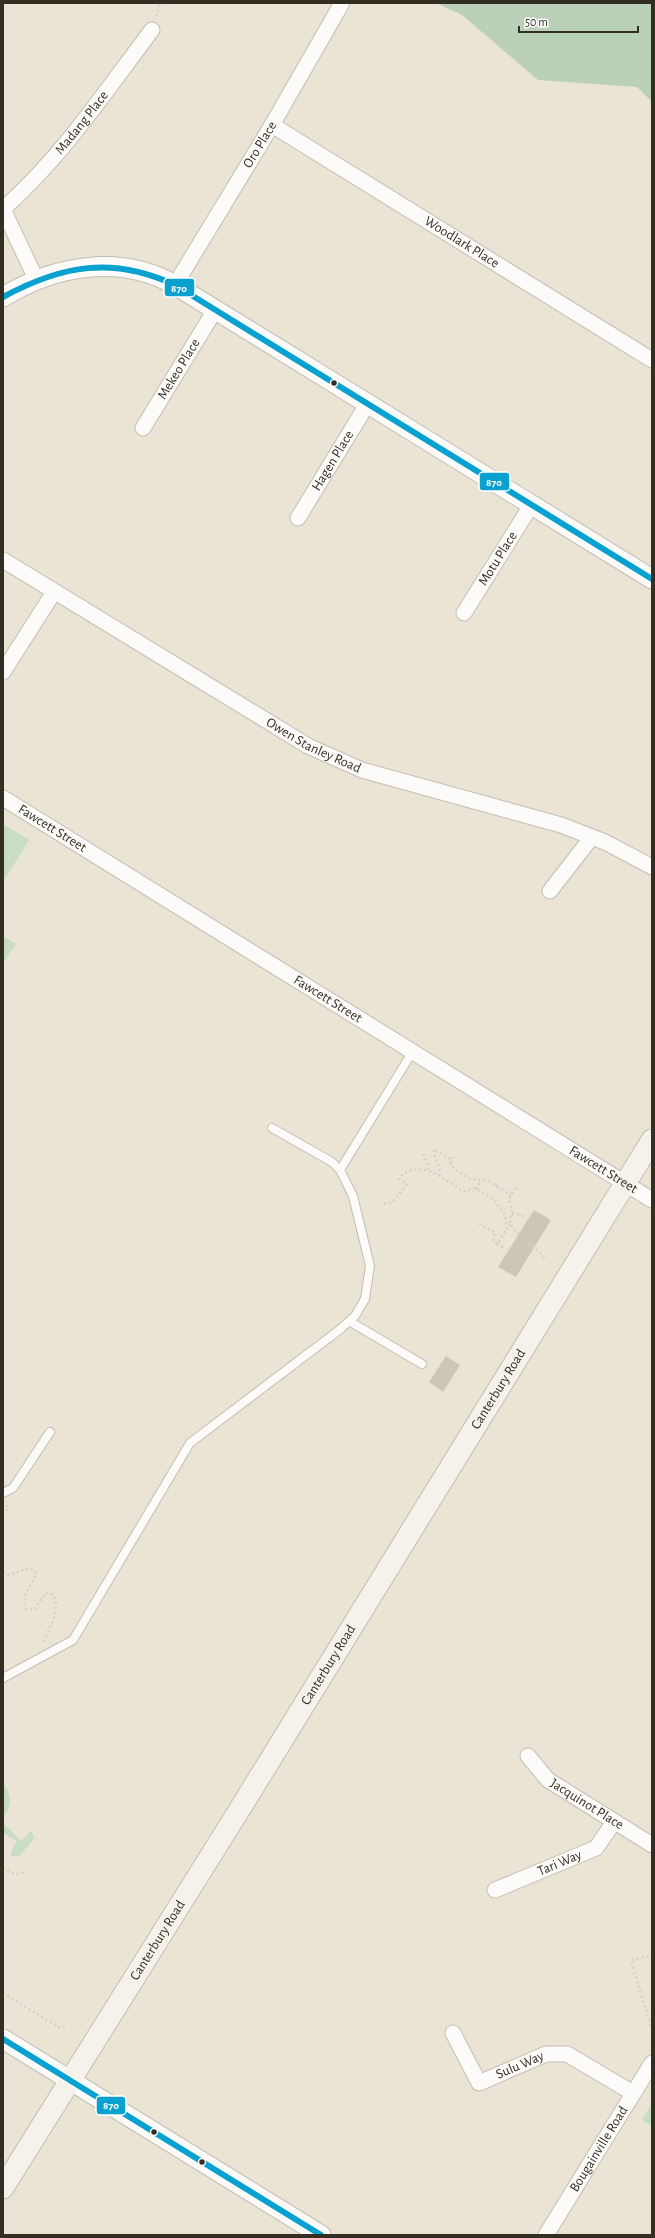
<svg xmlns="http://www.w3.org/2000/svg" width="655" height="2238" font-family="'Alegreya Sans',sans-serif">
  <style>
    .green { fill: #c8dcc6 }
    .forest { fill: #bbd0b9 }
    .building { fill: #ccc6b6 }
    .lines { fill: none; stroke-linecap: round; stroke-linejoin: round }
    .service-casing { stroke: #c3beb2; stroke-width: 10 }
    .minor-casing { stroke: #c3beb2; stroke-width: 17 }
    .tertiary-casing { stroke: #c3beb2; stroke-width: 21 }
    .secondary-casing { stroke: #c3beb2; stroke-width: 23 }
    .path { stroke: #d2d0cc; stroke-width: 2.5; stroke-dasharray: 2 3; stroke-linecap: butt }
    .service { stroke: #fcfbf9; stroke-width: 8 }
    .minor { stroke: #fcfbf9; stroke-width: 15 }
    .tertiary { stroke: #fcfbf9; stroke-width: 19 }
    .secondary { stroke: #f4f2ea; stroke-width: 21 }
    .bus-1-casing { stroke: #fff; stroke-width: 9 }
    .bus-1 { stroke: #08a1d0; stroke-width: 6 }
    .bus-dot { fill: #322e23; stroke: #fff; stroke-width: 1.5 }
    .labels { text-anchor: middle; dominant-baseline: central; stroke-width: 3; stroke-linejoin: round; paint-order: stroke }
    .street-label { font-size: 14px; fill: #322e23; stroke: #fff }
    .line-badge { stroke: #fff; stroke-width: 1.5 }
    .badge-label { font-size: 11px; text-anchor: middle; font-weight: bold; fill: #fff }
  </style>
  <rect width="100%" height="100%" fill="#eae4d4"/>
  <path class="green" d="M3 824 29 840 3 882Z
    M3 936 16 944 3 964Z
    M3 1783C12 1794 13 1806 3 1817Z
    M3 1823 21 1841 31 1831 34 1837C34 1840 21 1854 18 1857L11 1856V1852L17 1841 3 1833Z
    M652 2103V2126L642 2120Z"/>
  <path class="forest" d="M436 3H652V102L637 87 538 80 462 15Z"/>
  <path class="building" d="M534 1210 551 1220 516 1277 498 1267Z
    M446 1356 460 1365 443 1392 429 1382Z"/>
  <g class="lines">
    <defs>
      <path id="service" d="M340 1170 413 1051
        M349 1321 422 1364
        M3 1493 13 1488 50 1432
        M3 1678 73 1640 190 1443 338 1331 355 1316 365 1299 370 1266 353 1196 340 1170 332 1162 272 1128"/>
      <g id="minor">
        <path id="s1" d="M272 125 652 360"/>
        <path id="s2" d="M3 209C62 157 105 92 152 30"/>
        <path d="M3 209 36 279"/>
        <path id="s3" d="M175 285 272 125 342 3"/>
        <path id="s4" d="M143 428 215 310"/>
        <path id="s5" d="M298 518 368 403"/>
        <path id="s6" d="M3 560 308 746 362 770 561 825 605 842 652 867"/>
        <path id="s7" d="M464 613 532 504"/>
        <path d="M3 672 54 592"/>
        <path id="s8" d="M3 798 652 1200"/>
        <path d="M550 891 592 837"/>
        <path id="s9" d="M528 1756 548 1780 652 1845"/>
        <path id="s10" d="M495 1890 596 1848 614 1822"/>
        <path id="s11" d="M453 2033 479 2083 546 2054H567L633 2093"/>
        <path id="s12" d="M546 2235 652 2063"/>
      </g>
      <path id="tertiary" d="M3 297C56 265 120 254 175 285L652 579
        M3 2039 321 2235"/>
      <g id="secondary">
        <path id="s13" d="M3 2188 238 1812 652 1140"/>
      </g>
    </defs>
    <use href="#service" class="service-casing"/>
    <use href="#minor" class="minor-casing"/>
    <use href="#tertiary" class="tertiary-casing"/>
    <use href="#secondary" class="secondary-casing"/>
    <path class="path" d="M156 16 160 3
      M423 1154 428 1164V1170
      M450 1163 454 1155
      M440 1176C441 1166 433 1159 434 1149L449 1158 452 1167 470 1179 488 1181 511 1195
      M496 1186 499 1182
      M516 1188 509 1199 512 1211 510 1224C521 1240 533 1244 546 1259
      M476 1189 481 1181
      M384 1204 393 1202 407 1184 399 1179C416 1156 445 1179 461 1190L465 1191 475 1188 494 1200 505 1215 507 1228
      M512 1214H520L526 1218
      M479 1224 495 1232 493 1241 497 1244 510 1224
      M497 1244 506 1249
      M3 1515 8 1508 7 1504
      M3 1572 8 1575 30 1568 35 1571 36 1575C31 1586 20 1597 26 1609L34 1610 46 1593 53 1594C62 1608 48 1630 43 1644
      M3 1868C10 1872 16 1876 24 1872
      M3 1993 60 2028 66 2026
      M652 2031 631 1960 652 1955"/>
    <use href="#service" class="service"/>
    <use href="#minor" class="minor"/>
    <use href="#tertiary" class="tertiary"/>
    <use href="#secondary" class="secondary"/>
    <defs>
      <path id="bus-1" d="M3 297C62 265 113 256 175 285L652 579
        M3 2039 321 2235"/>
    </defs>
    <use href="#bus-1" class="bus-1-casing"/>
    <use href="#bus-1" class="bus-1"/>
  </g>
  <g class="bus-dot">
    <circle cx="334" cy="383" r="3.5"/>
    <circle cx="154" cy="2132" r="3.5"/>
    <circle cx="202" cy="2162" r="3.5"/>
  </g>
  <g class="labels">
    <g class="street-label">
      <text stroke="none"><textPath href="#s2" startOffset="117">Madang Place</textPath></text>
      <text stroke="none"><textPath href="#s3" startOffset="164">Oro Place</textPath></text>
      <text stroke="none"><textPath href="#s1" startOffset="223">Woodlark Place</textPath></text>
      <text stroke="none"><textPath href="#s4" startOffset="69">Mekeo Place</textPath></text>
      <text stroke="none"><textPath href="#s5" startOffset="67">Hagen Place</textPath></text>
      <text stroke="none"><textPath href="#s7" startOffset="64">Motu Place</textPath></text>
      <text stroke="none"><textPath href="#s6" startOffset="362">Owen Stanley Road</textPath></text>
      <text stroke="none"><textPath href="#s8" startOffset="58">Fawcett Street</textPath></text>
      <text stroke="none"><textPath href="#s8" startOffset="382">Fawcett Street</textPath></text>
      <text stroke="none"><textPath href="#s8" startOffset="706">Fawcett Street</textPath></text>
      <text stroke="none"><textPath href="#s13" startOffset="940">Canterbury Road</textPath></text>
      <text stroke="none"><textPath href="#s13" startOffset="616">Canterbury Road</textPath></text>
      <text stroke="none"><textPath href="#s9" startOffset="77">Jacquinot Place</textPath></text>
      <text stroke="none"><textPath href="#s10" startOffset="70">Tari Way</textPath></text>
      <text stroke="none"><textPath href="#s13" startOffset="292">Canterbury Road</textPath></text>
      <text stroke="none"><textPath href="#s11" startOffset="101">Sulu Way</textPath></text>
      <text stroke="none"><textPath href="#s12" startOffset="101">Bougainville Road</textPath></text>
    </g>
  </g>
  <g class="line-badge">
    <rect x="164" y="278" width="31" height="19" rx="4" fill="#08a1d0"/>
    <rect x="479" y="472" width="31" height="19" rx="4" fill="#08a1d0"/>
    <rect x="96" y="2096" width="30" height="19" rx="4" fill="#08a1d0"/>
  </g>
  <g class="badge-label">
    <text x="179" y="292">870</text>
    <text x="494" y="486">870</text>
    <text x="111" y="2109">870</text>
  </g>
  <rect width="655" height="2238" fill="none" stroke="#322e23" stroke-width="8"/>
  <path d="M519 26v6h119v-6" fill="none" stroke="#322e23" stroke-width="2"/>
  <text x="525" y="26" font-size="12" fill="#322e23" stroke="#ffffff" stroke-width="3" paint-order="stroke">50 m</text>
</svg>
